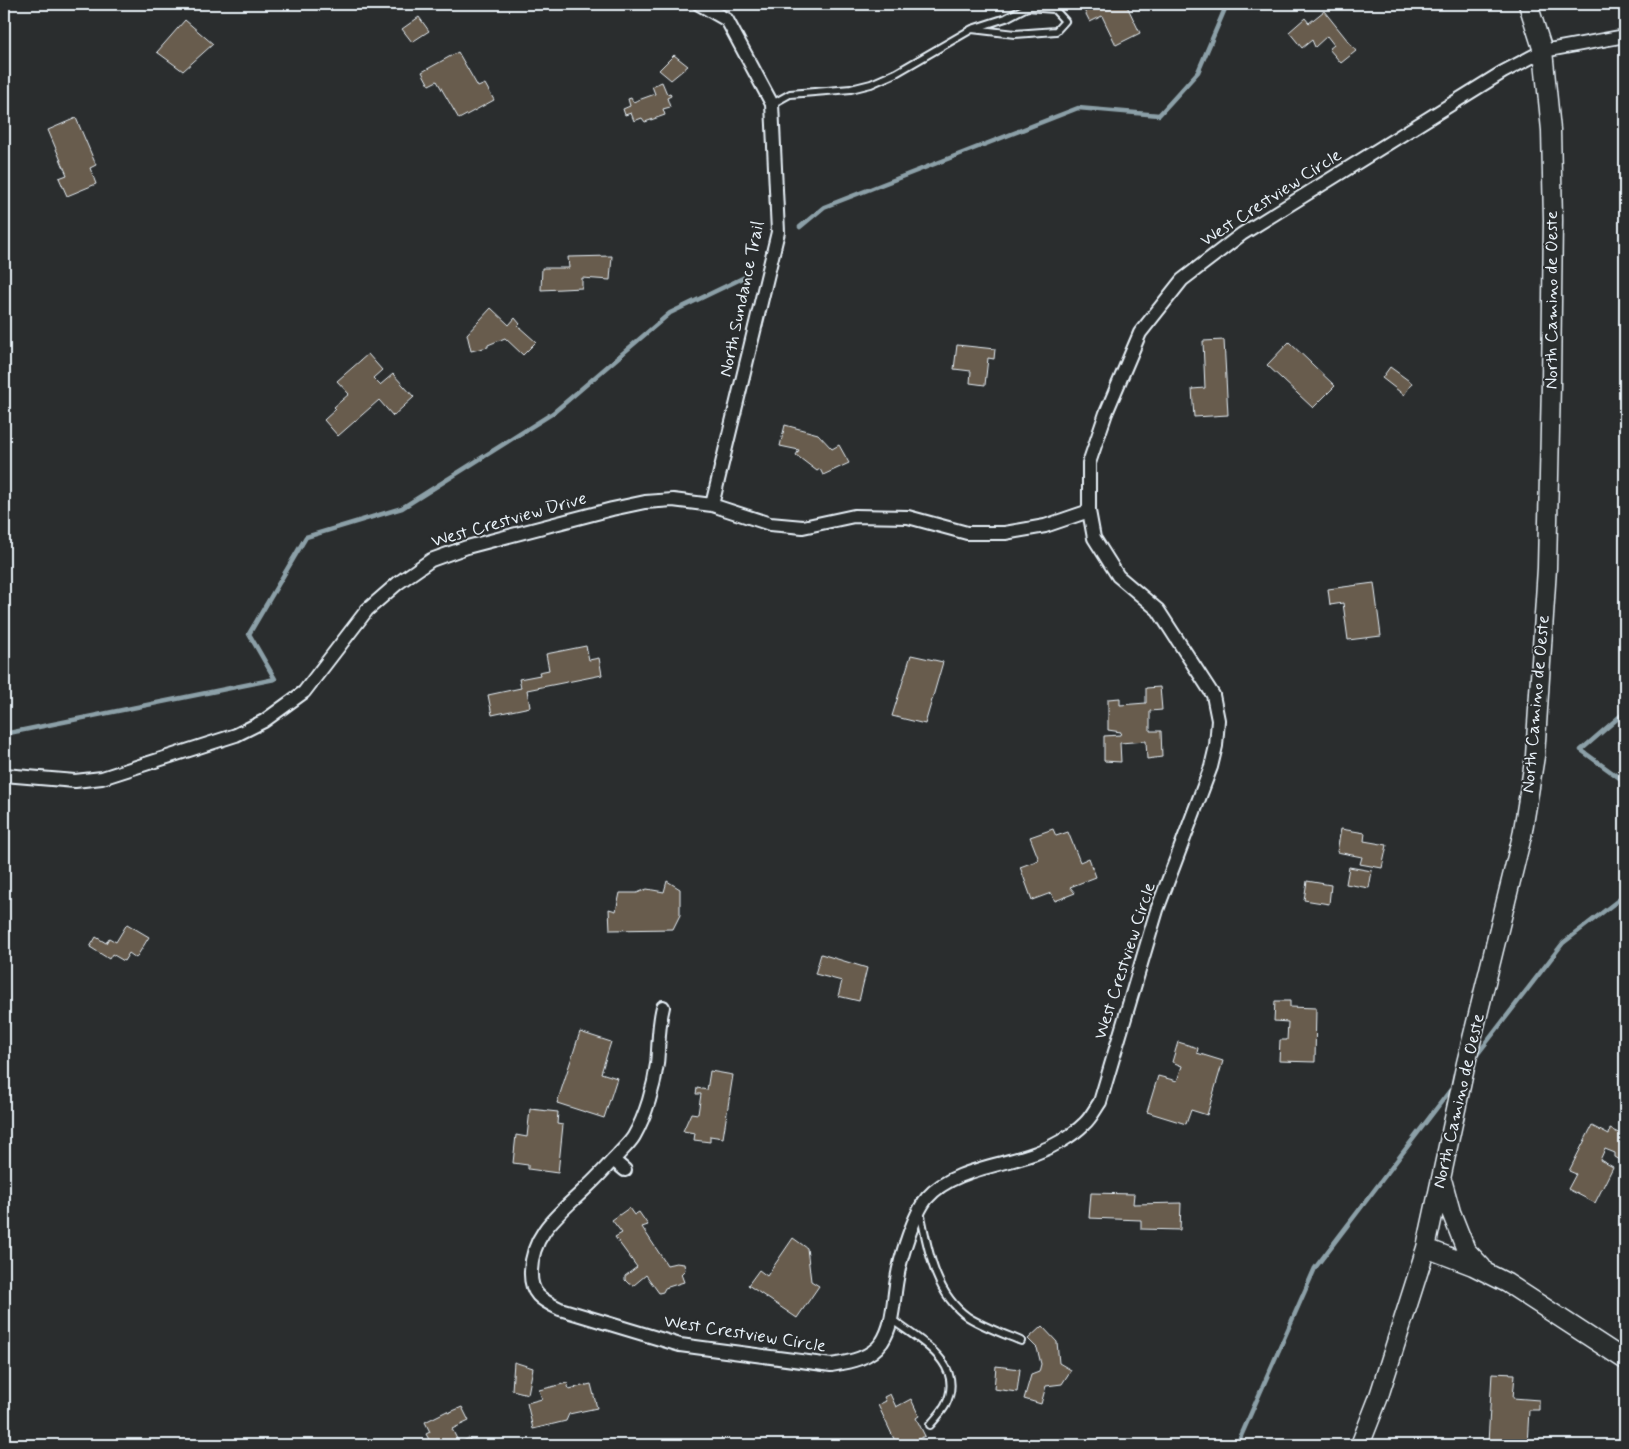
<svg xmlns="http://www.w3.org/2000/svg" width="1629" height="1449" font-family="Mynerve,sans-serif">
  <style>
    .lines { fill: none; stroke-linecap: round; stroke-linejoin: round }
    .stream { stroke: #8ca0a8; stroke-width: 4.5 }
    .building { fill: #675c4e; stroke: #e8f1f8 }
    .lane-casing { stroke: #e8f1f8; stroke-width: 10 }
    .street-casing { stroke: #e8f1f8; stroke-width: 16 }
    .secondary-casing { stroke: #e8f1f8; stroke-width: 21 }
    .lane { stroke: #2a2d2e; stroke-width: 6 }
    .street { stroke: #2a2d2e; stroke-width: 12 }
    .secondary { stroke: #2a2d2e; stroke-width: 18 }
    .labels { text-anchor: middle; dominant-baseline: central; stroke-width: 4; stroke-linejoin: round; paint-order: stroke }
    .street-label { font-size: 18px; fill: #e8f1f8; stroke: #2a2d2e }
  </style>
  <rect width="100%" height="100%" fill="#2a2d2e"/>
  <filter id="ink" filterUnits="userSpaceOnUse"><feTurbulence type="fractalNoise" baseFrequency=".02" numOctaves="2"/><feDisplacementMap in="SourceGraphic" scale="10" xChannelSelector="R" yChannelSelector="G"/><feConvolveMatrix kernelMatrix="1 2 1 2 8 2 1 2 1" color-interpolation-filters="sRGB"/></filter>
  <g filter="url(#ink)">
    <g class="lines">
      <path class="stream" d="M800 227 824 207 1078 108 1159 115 1198 72 1227 4
        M1625 712 1581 750 1625 782
        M4 734 275 679 249 634 306 537 402 508 553 413 670 313 747 276
        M1473 1060 1563 943 1625 895
        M1237 1445 1315 1268 1455 1084"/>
    </g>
    <path class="building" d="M1081 4H1126L1140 33 1116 45 1102 16 1090 22Z
      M1324 11 1356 51 1341 63 1329 49 1334 45 1327 36 1315 47 1312 40 1302 48 1289 32 1305 18 1309 23Z
      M419 17 429 31 412 42 402 29Z
      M185 20 213 44 183 71 157 52Z
      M458 52 478 87 485 84 494 100 459 119 437 81 429 85 422 72Z
      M674 55 688 66 671 80 659 70Z
      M662 82 667 94 670 93 671 96 667 98 670 107 663 109 665 115 645 122 642 118 634 121 631 113 625 115 623 109 630 106 628 99 631 98 633 102 655 94 652 86Z
      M76 118 96 165 90 168 96 184 67 196 59 178 67 175 48 130Z
      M612 256 610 280 582 278V288L541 290 542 268H569L568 257Z
      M491 308 509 325 515 318 520 324 518 326 536 342 523 355 505 338 488 345V347L471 351 467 334Z
      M1224 340 1228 415 1194 417 1192 389 1205 388 1203 341Z
      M1289 342 1335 386 1313 408 1267 365Z
      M957 345 995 349 994 359 988 358 985 385 970 383 971 371 954 369Z
      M368 354 382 370 373 378 380 385 393 374 414 397 393 416 379 400 338 436 324 420 336 409 334 407 349 394 337 381Z
      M1390 367 1412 383 1404 395 1382 378Z
      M785 425 818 434 832 449 839 445 849 463 823 475 820 469 817 471 796 455 799 450 780 446Z
      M1374 583 1381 636 1348 640 1343 603 1330 605 1328 589Z
      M586 646 589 660 599 658 602 675 527 690 530 707 492 715 488 695 521 688 519 679 540 675 539 672 549 670 546 654Z
      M911 655 943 662 925 724 892 716Z
      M1160 687 1162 710 1150 711V731H1161L1162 757 1147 759 1146 741 1120 743 1121 762 1104 761V736L1120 735 1121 732 1108 730V699L1120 698V705L1146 703V688Z
      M1053 829 1056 836 1068 832 1080 862 1089 858 1096 877 1070 887 1075 893 1055 901 1051 893 1032 900 1020 867 1039 860 1030 837Z
      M1341 829 1365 833 1364 841 1387 845 1382 868 1360 864 1362 857 1337 852Z
      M1349 867 1372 871 1369 888 1346 884Z
      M667 881 680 889V915L673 929 610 930 609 909 616 911 620 893H637L647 889 664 892Z
      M1307 881 1331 885 1329 904 1304 900Z
      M127 924 149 937 136 958 129 953 124 961 112 954 109 959 90 947 96 937 106 943 109 938 116 942Z
      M821 954 867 968 859 1001 838 996 842 981 815 974Z
      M1275 1001H1290V1007L1316 1008 1315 1062 1279 1061 1280 1040H1287L1288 1022 1274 1021Z
      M580 1032 611 1042 601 1073 617 1078 604 1118 557 1103Z
      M1178 1042 1198 1048 1197 1053 1223 1061 1207 1115 1191 1110 1186 1124 1147 1112 1158 1076 1177 1081 1182 1066 1172 1062Z
      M710 1071 733 1075 723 1138 710 1136V1142L694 1140 695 1133 683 1131 691 1113 698 1114 701 1094H696L697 1088 707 1090Z
      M530 1109 558 1112 557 1124 563 1125 558 1173 528 1169V1165L513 1163 516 1135 527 1137Z
      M1592 1126 1609 1135 1610 1129 1625 1136 1623 1142 1625 1144V1163L1615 1157V1153L1605 1149 1600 1160 1613 1167 1595 1203 1568 1189 1576 1174 1569 1171Z
      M1091 1193 1134 1194 1133 1204 1181 1203 1180 1230 1141 1229V1220L1089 1218Z
      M629 1208 634 1215 639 1212 648 1225 642 1227 667 1265 676 1263 684 1264 685 1270 681 1274 684 1282 665 1288 663 1292 659 1293 646 1275 634 1285 629 1284 625 1280V1276L637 1267 615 1237 622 1233 612 1220Z
      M793 1238 807 1248 811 1281 819 1286 797 1318 748 1285 759 1270 767 1276Z
      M1042 1326 1057 1342 1059 1363 1071 1370 1062 1384 1046 1386 1041 1404 1024 1399 1031 1375 1039 1372 1041 1364 1037 1348 1028 1339Z
      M514 1362 533 1368 528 1394 512 1390Z
      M996 1366 1020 1369 1017 1392 994 1389Z
      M1492 1373 1515 1374 1513 1398 1539 1400V1410H1529L1527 1445 1488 1443Z
      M567 1383 569 1389 591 1384 597 1408 569 1414 566 1421 533 1429 527 1403 542 1399 539 1390Z
      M890 1394 896 1407 911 1399 919 1416 916 1418 925 1436 912 1442 895 1441 878 1405 886 1401 884 1397Z
      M462 1407 469 1421 452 1429 459 1443 469 1438 471 1442 464 1445H432L426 1434 430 1432 425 1422 447 1411 448 1413Z"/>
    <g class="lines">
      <defs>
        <path id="lane" d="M772 104 790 94 851 89 871 84 896 73 972 29 1015 34 1056 31 1065 21 1054 9 1027 7 1006 18 972 29
          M920 1211C928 1249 934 1293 968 1317 984 1327 1004 1334 1021 1341
          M891 1319C920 1341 967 1364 945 1406 941 1413 935 1419 930 1425"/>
        <path id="street" d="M699 4 727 20 772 104 778 232 712 505
          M4 775 75 781 102 778 236 735 264 721 304 692 367 610 398 583 431 560 467 547 612 509 645 502 673 500 712 505 770 524 803 527 854 516 908 517 967 533H1005L1045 526 1089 511
          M663 1007C658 1026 659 1045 657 1064 654 1087 646 1115 634 1136 630 1143 622 1150 617 1156 607 1166 598 1177 588 1186 562 1212 532 1231 531 1271 530 1294 541 1300 560 1309L680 1345 831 1365C849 1362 870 1359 882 1342 894 1324 893 1300 897 1279 900 1258 914 1214 927 1198 952 1169 1002 1166 1036 1153 1053 1147 1072 1136 1084 1124 1091 1118 1095 1109 1100 1102L1157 910 1211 767 1216 746 1218 720 1213 695 1158 610 1118 576 1094 538 1089 511V463L1106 413 1140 333 1182 280 1242 234 1503 72 1543 51 1625 36
          M613 1160 625 1170"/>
        <path id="secondary" d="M1443 1183 1451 1212 1466 1250 1482 1267
          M1426 1248 1473 1266 1507 1283 1625 1360
          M1360 1445 1378 1399 1426 1248 1466 1063 1522 836 1535 756 1547 568 1551 383 1553 220 1551 130 1543 51 1528 4"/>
      </defs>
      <use href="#lane" class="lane-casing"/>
      <use href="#street" class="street-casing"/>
      <use href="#secondary" class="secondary-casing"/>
      <use href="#lane" class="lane"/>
      <use href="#street" class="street"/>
      <use href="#secondary" class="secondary"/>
    </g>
  </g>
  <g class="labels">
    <g class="street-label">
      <text transform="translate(1271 198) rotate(-33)">West Crestview Circle</text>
      <text transform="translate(742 299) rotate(-78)">North Sundance Trail</text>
      <text transform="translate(1552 300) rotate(-90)">North Camino de Oeste</text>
      <text transform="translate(509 520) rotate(-16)">West Crestview Drive</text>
      <text transform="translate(1536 704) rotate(-85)">North Camino de Oeste</text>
      <text transform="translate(1125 961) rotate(-72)">West Crestview Circle</text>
      <text transform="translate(1459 1101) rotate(-77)">North Camino de Oeste</text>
      <text transform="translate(745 1334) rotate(9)">West Crestview Circle</text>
    </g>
  </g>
  <rect width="1629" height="1449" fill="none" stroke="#2a2d2e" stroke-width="20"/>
  <rect x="10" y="10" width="1609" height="1429" fill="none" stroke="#e8f1f8" stroke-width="2" filter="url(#ink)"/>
</svg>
